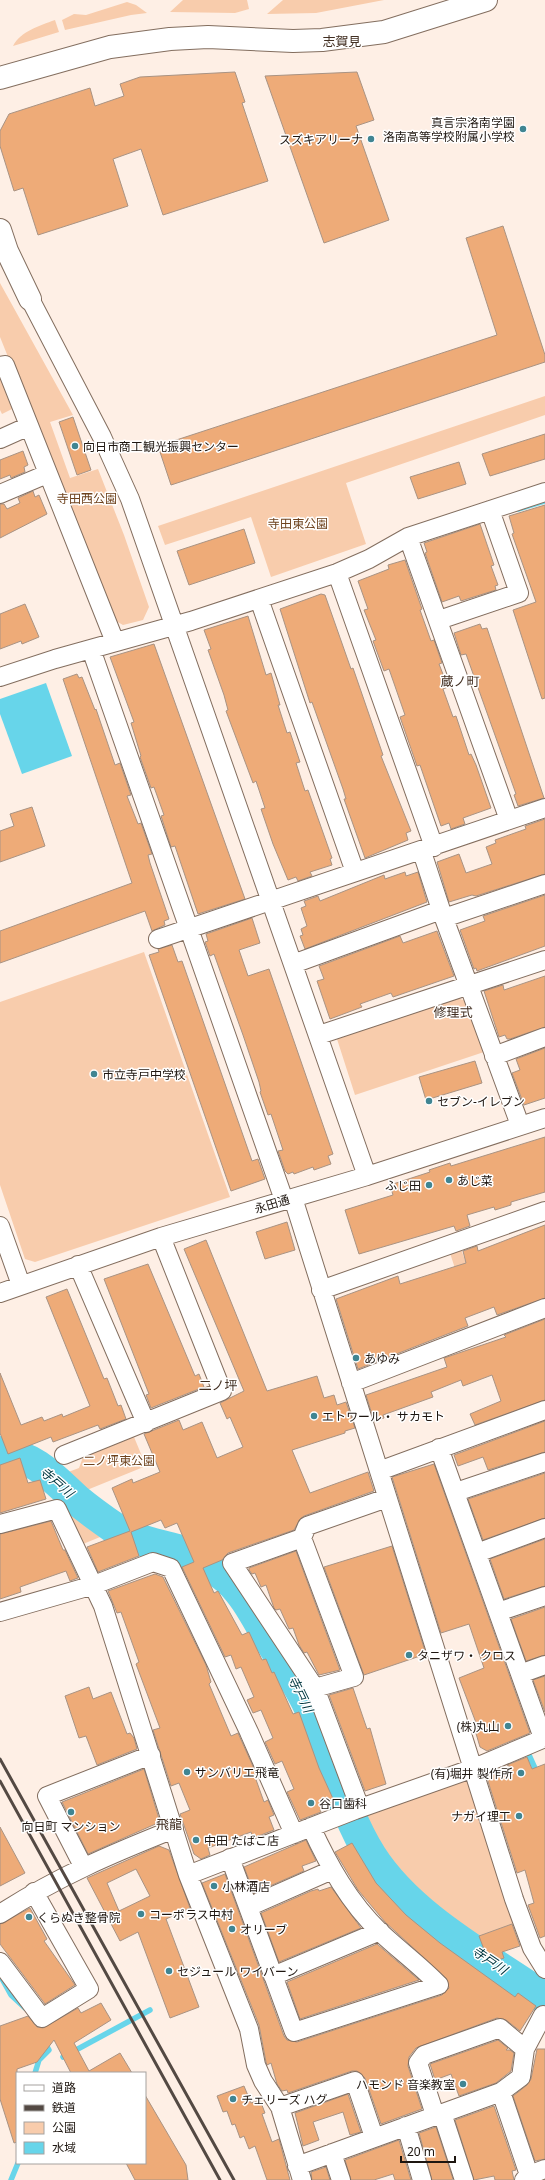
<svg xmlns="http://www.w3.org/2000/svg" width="545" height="2180" font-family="'Noto Sans','Noto Sans JP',sans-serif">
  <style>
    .green { fill: #f8ccac }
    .water { fill: #67d5ea }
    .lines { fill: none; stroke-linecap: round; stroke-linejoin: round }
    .stream { stroke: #67d5ea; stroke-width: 5.5 }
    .river { stroke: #67d5ea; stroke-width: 32 }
    .building { fill: #eeab78; stroke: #a99383; fill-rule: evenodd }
    .street-casing { stroke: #836e5f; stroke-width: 20 }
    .secondary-casing { stroke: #836e5f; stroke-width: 24 }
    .street { stroke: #fff; stroke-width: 18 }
    .secondary { stroke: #fff; stroke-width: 22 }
    .rail { stroke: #534943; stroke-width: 3 }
    .poi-dot { fill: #408592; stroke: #fff; stroke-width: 1.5 }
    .labels { text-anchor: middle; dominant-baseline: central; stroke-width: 3; stroke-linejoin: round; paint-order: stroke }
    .poi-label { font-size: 12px; fill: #1e1610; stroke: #fff; text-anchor: start }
    .park-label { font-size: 12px; fill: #6e421d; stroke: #fff }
    .street-label { font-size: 12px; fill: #1e1610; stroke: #fff }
    .neighbourhood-label { font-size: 13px; fill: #412e21; stroke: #fff }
    .water-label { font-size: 13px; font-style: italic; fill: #003740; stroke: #fff }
  </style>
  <rect width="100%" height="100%" fill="#feefe5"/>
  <path class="green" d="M183 0H247L249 9 235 13 170 12Z
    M283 0H384L316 13 267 14Z
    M127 2 136 5 147 13 131 15 65 30 62 20 74 14 86 15Z
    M55 20 59 32 13 46C21 31 39 26 55 20Z
    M0 283 73 415 50 422 70 478 98 469 124 535 149 607 143 620 123 625 114 620 0 337Z
    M0 377 12 409 2 414 0 410Z
    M545 396V415L346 483 366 544 271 577 251 517 165 545 158 526Z
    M144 952 230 1197 35 1262 25 1259 0 1185V1002Z
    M457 998 466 1001 484 1052 355 1095 337 1039Z
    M461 1249 475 1289 463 1293 450 1253Z
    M134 1437 146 1466 82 1492 63 1474 79 1468 83 1457Z
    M73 1504 105 1535 83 1544 62 1508Z
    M464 1779 471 1782 516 1923 470 1940 410 1894 377 1850 360 1815Z"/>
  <path class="water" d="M46 683 72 756 22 774 0 714V699Z"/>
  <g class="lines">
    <path class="stream" d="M518 509 545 501
      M529 1755 538 1775
      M0 1975 11 1995 25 2008
      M63 2057 150 2010
      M35 2073 39 2060 49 2050 45 2043
      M11 2180 18 2163"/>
    <path class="river" d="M0 1452C36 1457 52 1477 77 1500 89 1510 103 1520 116 1529 135 1541 156 1544 177 1550 195 1556 214 1567 229 1580 246 1596 256 1617 268 1637 282 1660 298 1682 309 1706 331 1755 342 1810 371 1856 410 1917 486 1957 545 1998"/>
  </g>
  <path class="building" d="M235 72 245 102 242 103 268 181 163 215 141 149 113 159 128 206 38 235 23 188 14 191 0 146V131L9 114 90 88 95 106 124 96 120 84 140 77Z
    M357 72 374 120 356 126 389 220 324 243 265 76Z
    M503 226 545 355V362L171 485 158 446 497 335 466 238Z
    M73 417 91 470 77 475 59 422Z
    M545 434V459L490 476 482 454Z
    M23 451 28 465 24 467 25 472 11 478 10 475 0 479V460Z
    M459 462 466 484 418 499 410 477Z
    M33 491 35 497 39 495 47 514 0 538V504H4L7 509 20 503 18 498Z
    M545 505V698L542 699 513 610 536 602 512 534 514 533 509 516Z
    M480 524 494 565 491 566 498 585 495 586 496 590 461 601 459 596 442 602 425 553 427 552 424 543Z
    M244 529 255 563 189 585 177 551Z
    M405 560 422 609 420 610 431 641 434 640 442 663 439 664 448 687 443 689 453 717 456 716 469 755 471 754 476 765 491 808 463 818 465 824 451 829 449 823 441 826 420 765 417 766 400 717 405 715 389 669 384 671 373 641 376 640 364 610 368 609 358 581 389 569 388 565Z
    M321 594 325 595 351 669 353 668 383 755 381 756 411 831 406 833 408 840 365 858 344 799H346L343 789 312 702 310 703 280 609Z
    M25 604 39 637 22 644 21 641 0 649V614Z
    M248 616 266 675 271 673 280 705H278L287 733 290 732 300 762 296 763 305 791 308 790 332 858 330 859 332 865 310 872 312 876 298 881 296 877 288 880 273 844 261 809 265 808 256 781 253 783 226 711 228 710 224 695 208 650 211 649 204 630Z
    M480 624 482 629 487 628 544 798 518 806 514 795 516 794 466 654 461 655 454 633Z
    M154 644 245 899 198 914 175 846 171 847 161 816 164 815 154 787 151 788 140 757 141 756 131 723 134 722 110 657Z
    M77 674 79 678 82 677 95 710 96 709 115 765 120 763 131 795 127 796 138 824 141 823 152 854 148 855 150 863 169 919 164 921 165 925 152 931 145 911 0 963V931L132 883 63 679Z
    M32 807 45 846 0 862V831L14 826 10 814Z
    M545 819V874L476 896 472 895 449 902 437 862 459 854 466 873 492 864 486 847 496 843 495 840 526 829 525 826Z
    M405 872 406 876 418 872 427 902 305 949 300 936 303 935 301 929 307 926 301 908 306 906 304 901 318 896 320 901 384 875 385 879Z
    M545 895V946L477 971 476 968 474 969 460 930 485 921 483 916Z
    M252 918 260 943 239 950 248 976 269 969 333 1154 328 1156 331 1164 314 1170 313 1167 294 1174 293 1172 288 1174 285 1171 278 1151 283 1150 271 1114 268 1115 260 1092 261 1091 259 1082 243 1035 214 954 210 956 205 942 208 941 206 934Z
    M437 931 454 976 393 997 391 993 360 1004 362 1007 330 1019 317 981 324 979 319 966 400 936 403 943Z
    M172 945 178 962 182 961 252 1161 258 1159 265 1179 231 1191 149 955 159 952 158 949Z
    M545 976V1027L510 1039H507L505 1035 499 1037 484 991 503 985 504 990Z
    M545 1048V1098L524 1105 512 1073 520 1070 516 1059Z
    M475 1061 482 1083 426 1100 419 1077Z
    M545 1137V1192L511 1202V1205L495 1210 494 1207 467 1215 470 1226 456 1231 454 1226 359 1254 345 1210 393 1195 390 1185 430 1172 429 1170 450 1163 451 1166Z
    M287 1222 295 1250 265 1259 256 1232Z
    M545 1225V1298L497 1315 494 1307 465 1318 468 1326 358 1369 336 1299 398 1276 400 1284 466 1263 463 1251 477 1246 478 1251Z
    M206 1240 267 1391 317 1376 324 1398 334 1395 337 1405 346 1402 355 1428 345 1431V1433L292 1450 310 1493 368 1472 374 1491 304 1516 300 1519 294 1530 228 1553 222 1560 203 1568 214 1593 218 1591 242 1635 249 1632 262 1660 266 1659 272 1673 274 1672 293 1714 299 1712 319 1768 335 1803 320 1810 321 1812 300 1820 287 1792 294 1789 282 1761 275 1764 265 1742 273 1738 261 1710 253 1713 247 1700 254 1697 241 1667 236 1669 231 1655 225 1657 182 1567 194 1562 177 1523 165 1528 161 1520 131 1532 139 1556 98 1572 87 1547 130 1531 112 1488 132 1479 133 1483 160 1472 144 1434 179 1420 183 1430 202 1422 217 1458 243 1447 230 1417 227 1419 220 1403 244 1391 184 1249Z
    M148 1264 195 1376 199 1374 204 1387 151 1408 146 1395 149 1394 104 1279Z
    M67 1289 104 1379 107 1378 118 1406 121 1405 126 1419 100 1429 98 1425 53 1442 51 1437 8 1454 0 1433V1373L21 1425 42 1417 44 1421 62 1414 63 1417 90 1406 46 1297Z
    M545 1319V1400L475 1425 470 1414 501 1401 492 1375 463 1386 461 1380 431 1392 433 1397 383 1415 384 1418 374 1421 366 1395 447 1367 444 1358 506 1337 504 1335Z
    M545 1421V1452L488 1470 483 1457 458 1466 454 1455Z
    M20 1458 28 1483 40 1480 46 1499 0 1513V1465Z
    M434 1464 530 1733 487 1751 480 1747 475 1730 478 1728 459 1678 484 1668 469 1624 441 1633 392 1477Z
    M545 1473V1518L483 1540 468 1499Z
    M51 1521 63 1550H65L78 1578 70 1581 66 1571 20 1587 21 1592 0 1599V1534Z
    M545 1539V1586L504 1599 490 1559Z
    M392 1546 426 1654 364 1675 324 1567Z
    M296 1551 340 1670 319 1675 307 1652 304 1653 299 1645 293 1628 289 1629 280 1609 276 1610 274 1608 266 1585 261 1587 255 1573 252 1574 249 1570V1568Z
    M155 1574 163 1577 206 1665 211 1682 209 1684 231 1736 238 1733 256 1773 254 1774 264 1802 268 1800 274 1815 269 1817 274 1830 253 1838 251 1832 208 1848 210 1855 201 1859 194 1854 180 1814 190 1810 179 1783 171 1786 153 1730 160 1728 136 1664 139 1662 121 1612 117 1613 108 1591Z
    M545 1607V1655L526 1661 511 1619Z
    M545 1676V1712L533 1680Z
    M89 1687 93 1699 111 1692 127 1734 130 1733 134 1738 137 1749 97 1765 86 1736 79 1738 65 1696Z
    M353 1688 367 1729 370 1728 386 1784 365 1791 329 1695Z
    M527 1757 532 1769 545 1764V1936L540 1938 528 1905 534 1903 525 1870 517 1873 486 1775 511 1767 507 1765Z
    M144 1769 160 1822 88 1854 62 1802Z
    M0 1827 25 1873 0 1886Z
    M306 1840 316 1861 302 1866 304 1871 254 1893 244 1867Z
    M352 1843 376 1883 406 1915 440 1943 515 1997 518 1993 536 2006 520 2031 506 2020 497 2018 416 2048 409 2057 408 2066 422 2109 381 2124 365 2078 357 2071H352L288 2093 287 2090 282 2091 277 2084 271 2063 267 2065 266 2062 259 2025 202 1883 225 1874 284 2036 287 2040 297 2042 442 1995 449 1988 446 1978 385 1922 358 1890 335 1852Z
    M159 1846 169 1850 190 1908 166 1919 199 2007 170 2018 138 1932 120 1941 87 1878ZM136 1869 150 1896 119 1911 107 1883Z
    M331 1887 361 1928 279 1962 261 1913 311 1891 318 1889 319 1891Z
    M30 1908 47 1939 44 1941 75 1985 45 2004 0 1944V1924Z
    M512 1924 520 1946 502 1952 504 1958 489 1963 479 1936Z
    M377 1944 419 1980 300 2019 287 1982Z
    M101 2003 111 2020 74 2043 89 2071 120 2053 132 2073H71L54 2040 37 2062 17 2069V2142L14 2143 0 2099V2026L28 2016 37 2027 43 2028 78 2008 81 2013Z
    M498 2040 508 2048 506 2050H510L514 2053 511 2071 496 2083 459 2096 451 2074 435 2080 430 2064Z
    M537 2049H545V2159L535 2161 513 2096 527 2085 531 2079Z
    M244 2086 251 2103 260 2100 265 2113 262 2114 272 2142 279 2139 290 2180H267L255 2146 249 2149 244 2136 240 2138 235 2124 232 2125 227 2111 223 2112 217 2096Z
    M348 2094 361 2132 350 2135 343 2112 313 2122 319 2140 303 2146 295 2113Z
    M145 2095 186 2165 188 2180H135L126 2163H145Z
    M494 2106 516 2170 512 2171 514 2180H495L494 2176 474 2180 455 2120Z
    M436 2127 453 2179 451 2180H432L419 2133Z
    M399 2140 411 2180H395L393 2174 374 2180H351L345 2160Z
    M326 2167 330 2180H312L311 2172Z"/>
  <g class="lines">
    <defs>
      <path id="street" d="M30 299 102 437 130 499 367 1176
        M0 366 5 365 115 642
        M0 439 29 426
        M0 494 47 474
        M408 537 509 820
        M337 573 434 847
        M259 599 355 872
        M439 620 519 593 490 510
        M91 649 284 1200
        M0 677 55 659 191 621 337 573 369 559 408 537 545 492
        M422 852 441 910 520 1125
        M444 918 545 884
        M158 939 545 808
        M293 964 441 910
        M319 1035 545 960
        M494 1056 545 1037
        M293 1198 514 1899 532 1948 545 1969
        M0 1226 21 1285
        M78 1265 146 1423
        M321 1290 545 1211
        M0 1293 161 1237 367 1176 545 1118
        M351 1383 545 1308
        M439 1448 543 1738
        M64 1455 222 1391 161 1237
        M379 1471 545 1410
        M456 1492 545 1462
        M0 1524 57 1509 103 1606 188 1875 355 1810 474 1768 545 1738
        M302 1538 354 1677 315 1688
        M477 1553 545 1528
        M0 1612 94 1585 153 1562 171 1568 249 1732 294 1834
        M498 1612 545 1596
        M520 1674 545 1665
        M360 1808 315 1688 232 1563 302 1538 307 1526 387 1498
        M230 1858 294 2032 439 1985C421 1966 399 1950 380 1932 349 1902 329 1866 311 1827
        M83 1866 47 1796 151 1755
        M188 1875 249 2029 256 2065 263 2081 280 2107 302 2180
        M248 1907 332 1870
        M0 1914C57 1877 111 1854 174 1829
        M0 1962 42 2018 89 1989 34 1892
        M273 1976 380 1931
        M501 2092 529 2175
        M280 2107 355 2081 374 2137
        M442 2113 464 2180
        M435 2115 418 2063 424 2055 500 2028 525 2049
        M406 2126 422 2180
        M332 2153 341 2180
        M297 2166 501 2092 521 2077 525 2049 543 2015
        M524 2180 529 2175 545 2169"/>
      <path id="secondary" d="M0 78 110 47 170 39 208 37 293 41 322 40 384 32 486 0
        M0 230 7 251 30 299"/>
    </defs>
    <use href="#street" class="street-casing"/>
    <use href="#secondary" class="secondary-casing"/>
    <use href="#street" class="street"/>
    <use href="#secondary" class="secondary"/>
    <path class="rail" d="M0 1759 234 2180
      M0 1781 220 2180"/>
  </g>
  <g class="poi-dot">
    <circle cx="523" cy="129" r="4"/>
    <circle cx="371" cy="139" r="4"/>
    <circle cx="75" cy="446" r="4"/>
    <circle cx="94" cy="1074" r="4"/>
    <circle cx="429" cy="1101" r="4"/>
    <circle cx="449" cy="1180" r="4"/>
    <circle cx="429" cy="1185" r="4"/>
    <circle cx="356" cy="1358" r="4"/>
    <circle cx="314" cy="1416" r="4"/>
    <circle cx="409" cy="1655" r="4"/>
    <circle cx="508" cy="1726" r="4"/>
    <circle cx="187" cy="1772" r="4"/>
    <circle cx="521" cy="1773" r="4"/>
    <circle cx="311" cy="1803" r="4"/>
    <circle cx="71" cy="1812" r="4"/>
    <circle cx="519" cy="1816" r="4"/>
    <circle cx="196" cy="1840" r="4"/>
    <circle cx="214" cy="1886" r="4"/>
    <circle cx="141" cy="1914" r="4"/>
    <circle cx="29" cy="1917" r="4"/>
    <circle cx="232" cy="1929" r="4"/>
    <circle cx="169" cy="1971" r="4"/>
    <circle cx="463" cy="2084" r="4"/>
    <circle cx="233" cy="2099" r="4"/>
  </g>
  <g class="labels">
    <g class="poi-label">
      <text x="515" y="122" text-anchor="end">真言宗洛南学園<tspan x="515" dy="14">洛南高等学校附属小学校</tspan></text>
      <text x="363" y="139" text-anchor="end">スズキアリーナ</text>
      <text x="83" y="446">向日市商工観光振興センター</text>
      <text x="102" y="1074">市立寺戸中学校</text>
      <text x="437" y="1101">セブン-イレブン</text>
      <text x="457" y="1180">あじ菜</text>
      <text x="421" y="1185" text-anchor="end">ふじ田</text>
      <text x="364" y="1358">あゆみ</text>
      <text x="322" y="1416">エトワール・ サカモト</text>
      <text x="417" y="1655">タニザワ・ クロス</text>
      <text x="500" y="1726" text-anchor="end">(株)丸山</text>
      <text x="195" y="1772">サンバリエ飛竜</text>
      <text x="513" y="1773" text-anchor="end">(有)堀井 製作所</text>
      <text x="319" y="1803">谷口歯科</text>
      <text x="511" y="1816" text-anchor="end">ナガイ理工</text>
      <text x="71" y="1826" text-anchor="middle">向日町 マンション</text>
      <text x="204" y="1840">中田 たばこ店</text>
      <text x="222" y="1886">小林酒店</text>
      <text x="149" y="1914">コーポラス中村</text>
      <text x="37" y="1917">くらぬき整骨院</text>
      <text x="240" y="1929">オリーブ</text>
      <text x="177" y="1971">セジュール ワイバーン</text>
      <text x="455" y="2084" text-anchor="end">ハモンド 音楽教室</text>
      <text x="241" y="2099">チェリーズ ハグ</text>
    </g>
    <g class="park-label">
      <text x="87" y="498">寺田西公園</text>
      <text x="298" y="523">寺田東公園</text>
      <text x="119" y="1460">二ノ坪東公園</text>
    </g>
    <g class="street-label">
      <text transform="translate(272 1204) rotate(-17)">永田通</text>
    </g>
    <g class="neighbourhood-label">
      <text x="342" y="41">志賀見</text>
      <text x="460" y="681">蔵ノ町</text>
      <text x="453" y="1012">修理式</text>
      <text x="218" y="1385">二ノ坪</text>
      <text x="169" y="1824">飛龍</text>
    </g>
    <g class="water-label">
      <text transform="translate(57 1482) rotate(41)">寺戸川</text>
      <text transform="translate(301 1694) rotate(64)">寺戸川</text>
      <text transform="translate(490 1960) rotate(34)">寺戸川</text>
    </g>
  </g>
  <rect x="16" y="2072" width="130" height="92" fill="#ffffff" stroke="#a5a29f"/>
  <rect x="24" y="2085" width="20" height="6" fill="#ffffff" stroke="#a5a29f"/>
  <text x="52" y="2092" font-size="12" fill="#1e1610">道路</text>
  <rect x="24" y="2105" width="20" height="6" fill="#534943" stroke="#a5a29f"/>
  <text x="52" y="2112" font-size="12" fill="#1e1610">鉄道</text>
  <rect x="24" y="2122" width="20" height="12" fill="#f8ccac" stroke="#a5a29f"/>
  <text x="52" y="2132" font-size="12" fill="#1e1610">公園</text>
  <rect x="24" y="2142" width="20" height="12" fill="#67d5ea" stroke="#a5a29f"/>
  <text x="52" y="2152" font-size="12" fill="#1e1610">水域</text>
  <path d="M401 2156v6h54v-6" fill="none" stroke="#1e1610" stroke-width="2"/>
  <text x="407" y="2156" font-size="12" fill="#1e1610" stroke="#ffffff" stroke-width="3" paint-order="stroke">20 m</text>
</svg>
